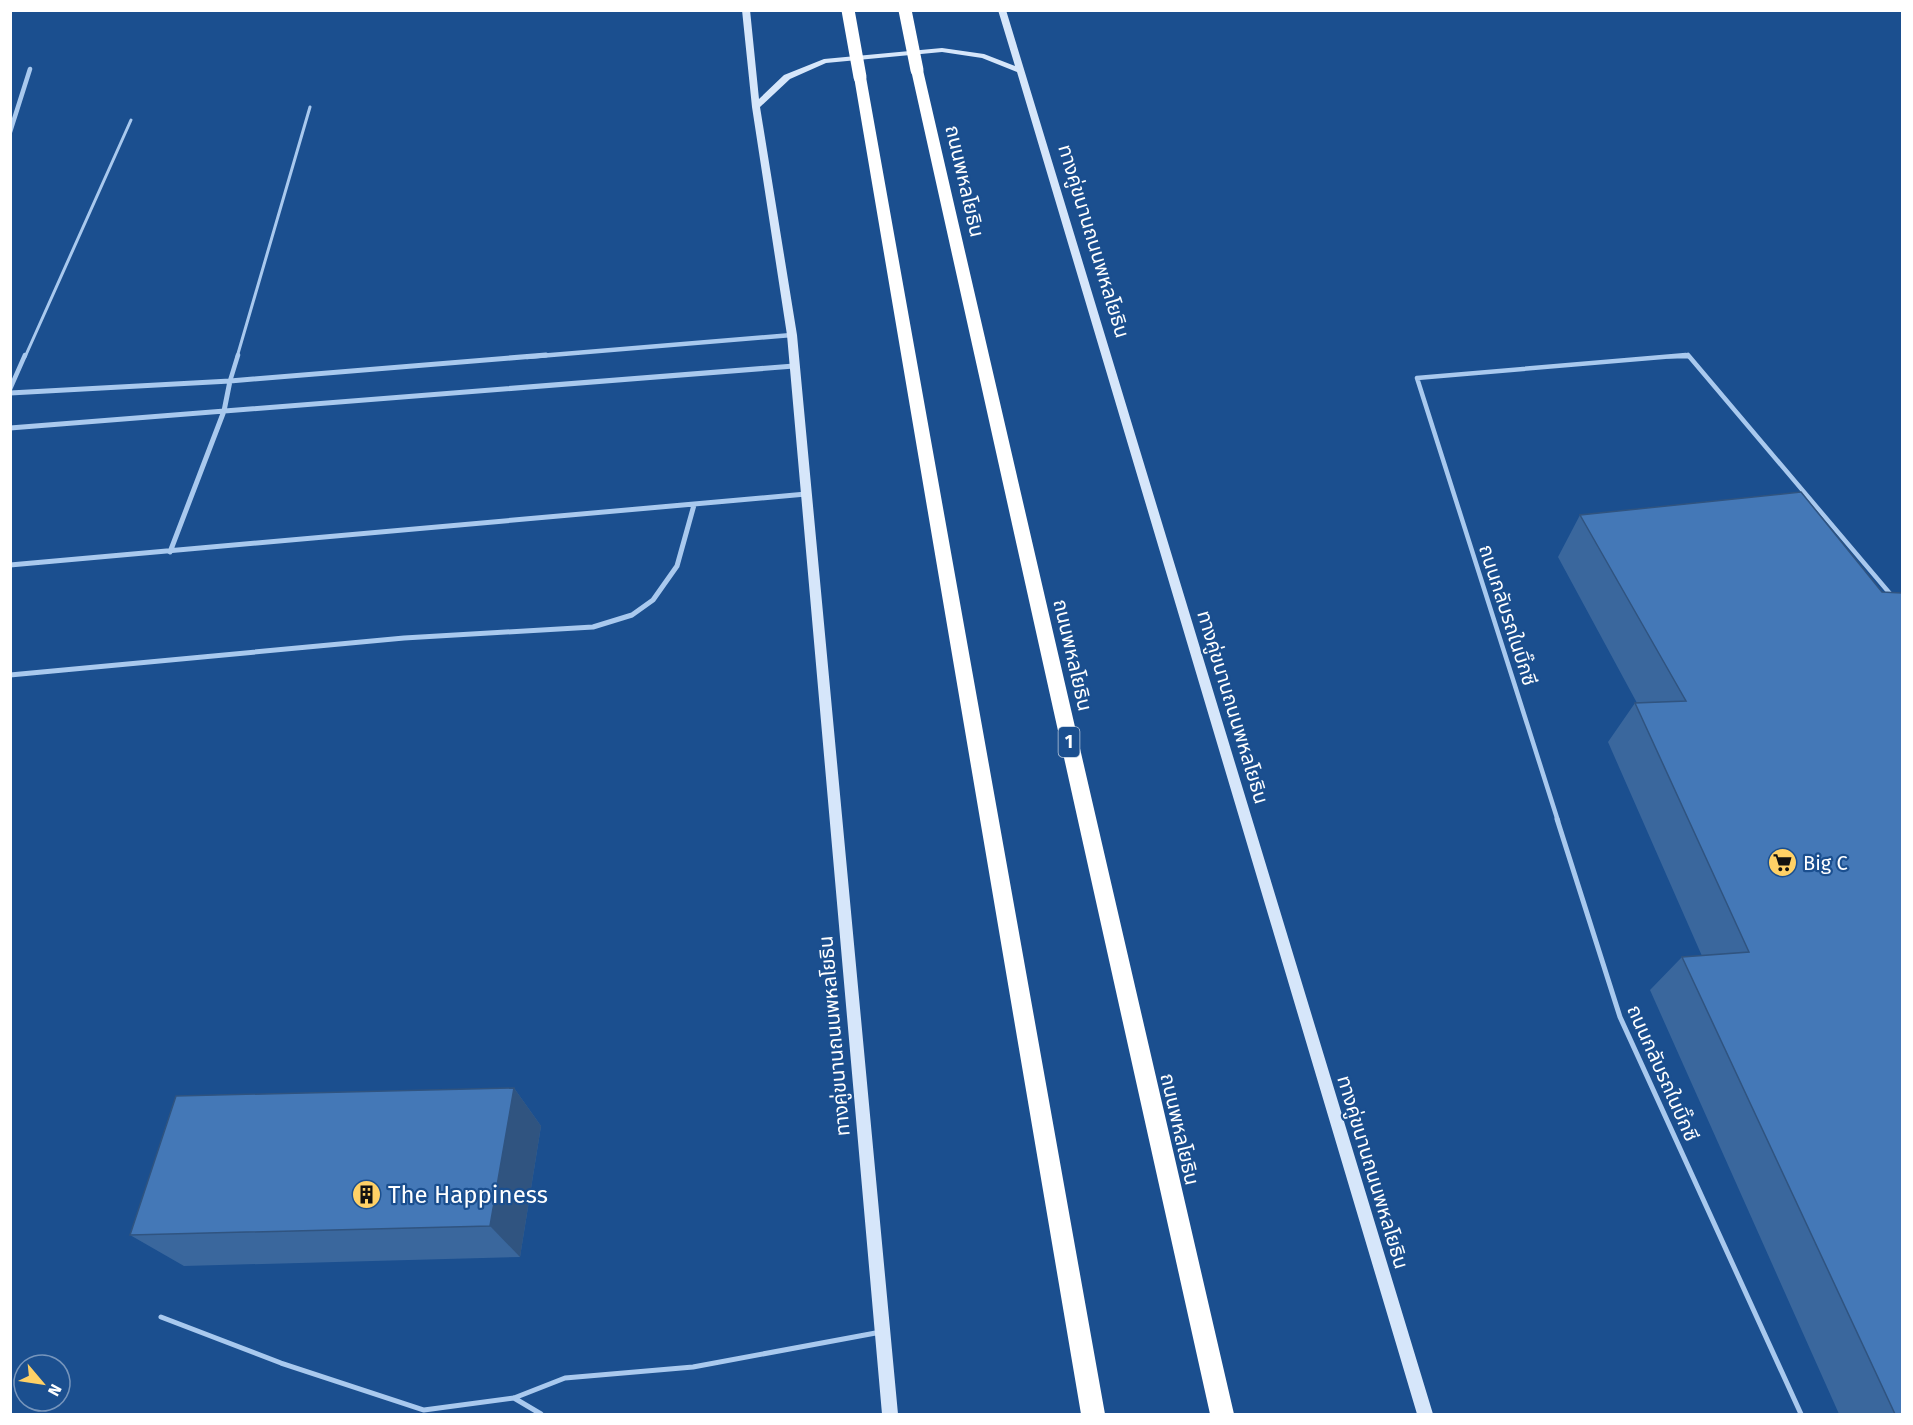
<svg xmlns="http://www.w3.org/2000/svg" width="1913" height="1425" font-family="'Fira Sans','Noto Sans Thai',sans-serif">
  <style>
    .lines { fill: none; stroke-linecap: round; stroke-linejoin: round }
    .lane-far2 { stroke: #a9c9ee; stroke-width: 3 }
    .lane-far1 { stroke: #a9c9ee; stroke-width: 4.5 }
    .lane { stroke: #a9c9ee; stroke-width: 5 }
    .street-far1 { stroke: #a9c9ee; stroke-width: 4.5 }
    .street { stroke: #a9c9ee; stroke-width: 5 }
    .secondary { fill: #d6e6fa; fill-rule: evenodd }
    .highway { fill: #fff; fill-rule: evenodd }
    .highway-bridge { stroke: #fff; stroke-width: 13 }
    .wall { fill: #3a679d }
    .shaded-wall { fill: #305480 }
    .building { fill: #4478b7; stroke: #305480; stroke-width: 1.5 }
    .labels { text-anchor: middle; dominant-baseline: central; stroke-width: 4.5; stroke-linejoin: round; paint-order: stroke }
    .shield { fill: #1b4f8f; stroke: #bbcadd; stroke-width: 1.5 }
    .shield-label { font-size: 18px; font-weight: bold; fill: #fff }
    .street-label { font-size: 20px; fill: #fff; stroke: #1b4f8f }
    .poi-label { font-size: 20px; fill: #fff; stroke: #1b4f8f; text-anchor: start }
    .near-poi-label { font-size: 24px; fill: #fff; stroke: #1b4f8f; text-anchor: start }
  </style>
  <rect width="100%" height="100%" fill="#1b4f8f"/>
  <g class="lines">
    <path class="lane-far2" d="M25 357 131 120
      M237 357 310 107
      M1668 357H1689"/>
    <path class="lane-far1" d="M1688 355 1892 596
      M230 381 238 355
      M10 389 25 355
      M1558 821 1417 378 1686 355"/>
    <path class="lane" d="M1557 819 1620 1017 1801 1414
      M161 1317 281 1363 424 1410 514 1398 565 1378 693 1367 881 1332
      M514 1398 541 1414"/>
    <path class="street-far1" d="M10 132 30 69
      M527 357 792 335"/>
    <path class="street" d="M10 393 230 381 546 355
      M10 428 794 366
      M170 552 224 411 230 381
      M10 565 806 494
      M10 675 404 638 593 627 632 615 653 600 677 566 694 505"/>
    <path class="secondary" d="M742 10H750L759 99 784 75 824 59 942 48 984 54 1015 66 998 10H1006L1433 1414H1417L1017 72 982 58 942 52 826 63 790 79 760 107 797 335 898 1414H882L787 335 752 107Z"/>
    <path class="highway" d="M917 66 923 70 1234 1414H1210L911 70Z
      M860 73 866 77 1105 1414H1081L854 77Z"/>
    <path class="highway-bridge" d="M848 10 860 77
      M905 10 917 70"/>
  </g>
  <path class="wall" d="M1801 492 1902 1414H1839L1650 990 1682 957 1702 956 1608 742 1635 703H1637L1558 557 1580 515Z
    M514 1088 541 1126 520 1257 184 1266 130 1235Z"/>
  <path class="shaded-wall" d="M514 1088 541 1126 520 1257 490 1226Z"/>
  <path class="building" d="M1801 492 1882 592 1902 593V1414H1895L1682 957 1749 952 1635 703 1686 701 1580 515Z
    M514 1088 490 1226 130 1235 176 1096Z"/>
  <defs>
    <symbol id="supermarket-disc" viewBox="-11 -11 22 22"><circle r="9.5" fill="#ffd166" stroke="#1b4f8f"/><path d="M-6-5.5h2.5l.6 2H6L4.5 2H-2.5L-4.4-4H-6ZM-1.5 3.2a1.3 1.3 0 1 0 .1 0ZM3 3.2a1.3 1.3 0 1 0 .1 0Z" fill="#111"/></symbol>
    <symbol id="building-disc" viewBox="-11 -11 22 22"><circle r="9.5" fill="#ffd166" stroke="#1b4f8f"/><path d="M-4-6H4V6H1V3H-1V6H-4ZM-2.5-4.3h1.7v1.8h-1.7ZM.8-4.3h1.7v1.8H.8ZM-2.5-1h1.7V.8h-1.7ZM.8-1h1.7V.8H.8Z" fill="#111"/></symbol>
  </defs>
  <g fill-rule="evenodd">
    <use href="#supermarket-disc" x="1766" y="846" width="33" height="33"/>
    <use href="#building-disc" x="350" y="1178" width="33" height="33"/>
  </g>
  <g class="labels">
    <rect class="shield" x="1058.5" y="727" width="21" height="30" rx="4.5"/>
    <g class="shield-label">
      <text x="1069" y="742">1</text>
    </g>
    <g class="street-label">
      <text transform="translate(965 181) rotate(77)">ถนนพหลโยธิน</text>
      <text transform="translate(1094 241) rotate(73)">ทางคู่ขนานถนนพหลโยธิน</text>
      <text transform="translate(1508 615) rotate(72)">ถนนกลับรถในบิ๊กซี</text>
      <text transform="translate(1073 655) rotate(77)">ถนนพหลโยธิน</text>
      <text transform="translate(1233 707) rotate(73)">ทางคู่ขนานถนนพหลโยธิน</text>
      <text transform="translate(834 1036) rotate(-95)">ทางคู่ขนานถนนพหลโยธิน</text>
      <text transform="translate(1663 1073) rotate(66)">ถนนกลับรถในบิ๊กซี</text>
      <text transform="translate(1180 1129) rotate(77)">ถนนพหลโยธิน</text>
      <text transform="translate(1373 1172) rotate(73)">ทางคู่ขนานถนนพหลโยธิน</text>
    </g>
    <g class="poi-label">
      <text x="1803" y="863">Big C</text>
    </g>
    <g class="near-poi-label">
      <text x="388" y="1195">The Happiness</text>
    </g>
  </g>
  <rect width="1913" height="1425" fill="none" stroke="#ffffff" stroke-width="24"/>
  <g transform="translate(42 1383) rotate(119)"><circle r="28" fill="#1b4f8f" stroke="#7695bc" stroke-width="1.5"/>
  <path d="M0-4.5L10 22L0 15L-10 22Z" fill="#ffd166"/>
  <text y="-9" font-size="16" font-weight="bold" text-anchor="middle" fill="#ffffff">N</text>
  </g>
</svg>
